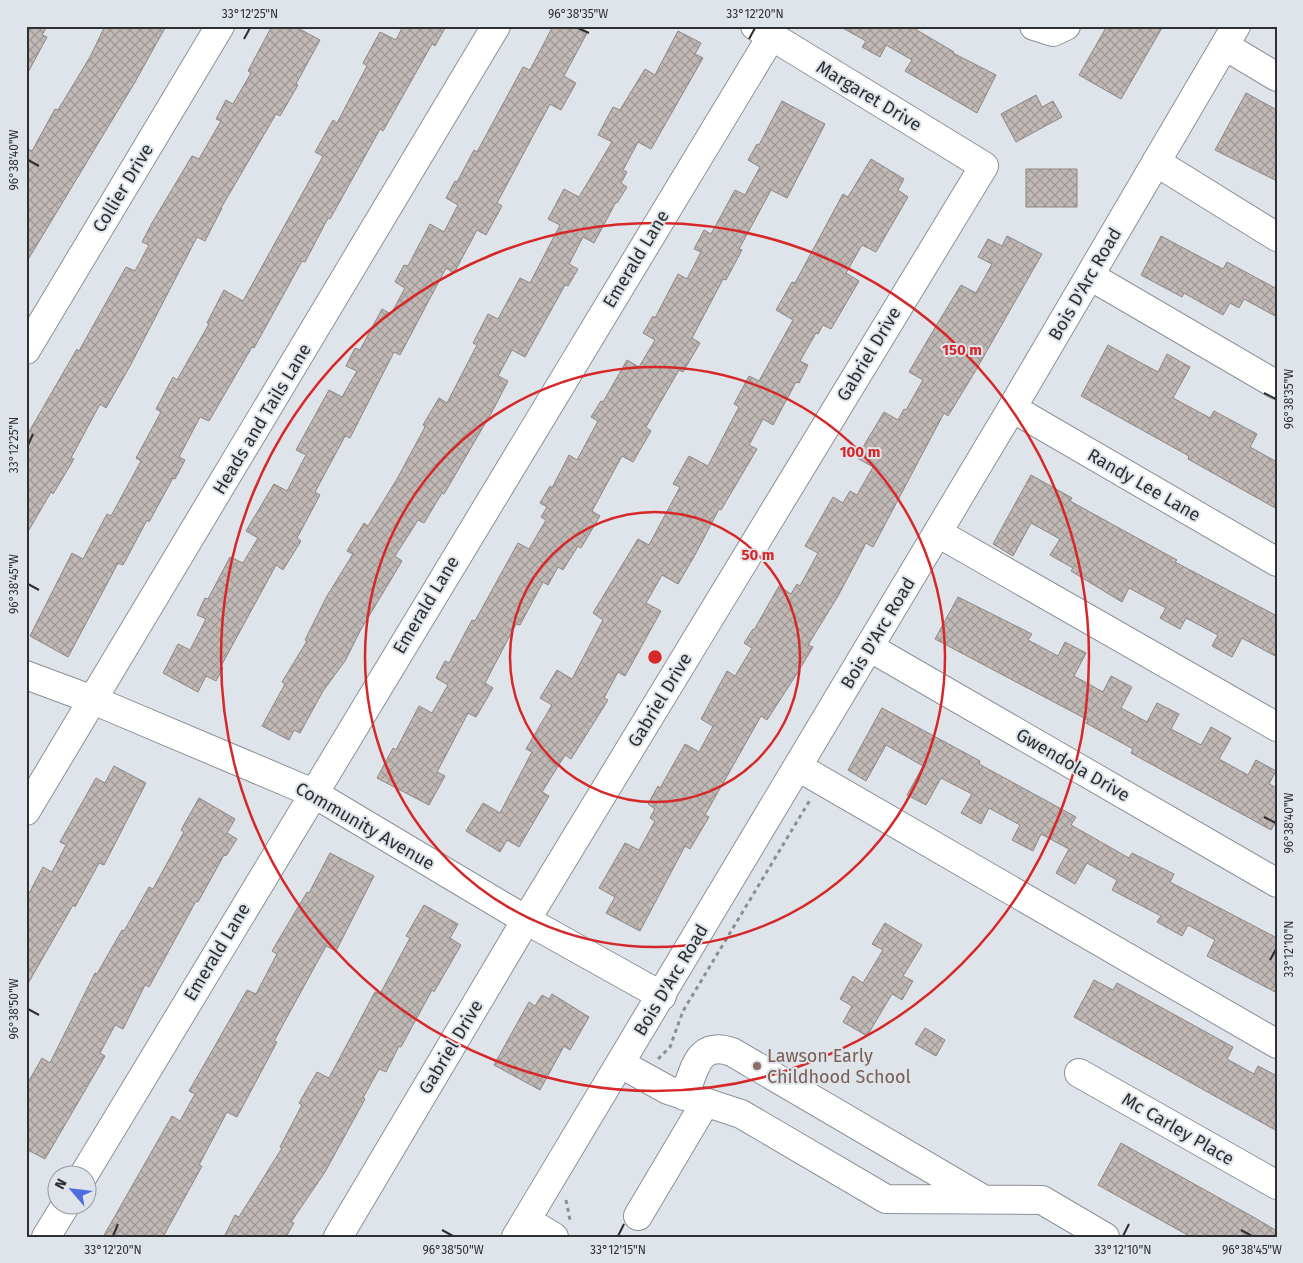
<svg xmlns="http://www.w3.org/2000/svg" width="1303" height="1263" font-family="'Fira Sans',sans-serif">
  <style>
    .building { fill: url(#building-cross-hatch); stroke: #8e8684 }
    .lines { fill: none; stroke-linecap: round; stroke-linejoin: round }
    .minor-casing { stroke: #8c9197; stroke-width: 30 }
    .path { stroke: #8b8f94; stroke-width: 3; stroke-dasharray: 4 4; stroke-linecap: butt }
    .minor { stroke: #fff; stroke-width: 28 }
    .ticks { fill: none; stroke: #2d2f31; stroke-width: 2 }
    .ring { fill: none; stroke: #d62828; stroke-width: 2.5 }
    .education-dot { fill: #8d6e63; stroke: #dee4ea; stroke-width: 2 }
    .labels { text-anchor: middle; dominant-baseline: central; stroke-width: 4; stroke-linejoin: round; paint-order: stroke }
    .street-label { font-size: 18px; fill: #2d2f31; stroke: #dee4ea }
    .education-label { font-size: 18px; fill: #785e54; stroke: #dee4ea; text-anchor: start }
    .centre { fill: #d62828; stroke: #dee4ea; stroke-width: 2.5 }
    .ring-label { font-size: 15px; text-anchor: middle; font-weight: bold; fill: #d62828; stroke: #dee4ea; stroke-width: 4; stroke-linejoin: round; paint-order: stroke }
    .neatline { fill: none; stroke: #2d2f31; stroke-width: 2 }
    .ticks-label { font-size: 12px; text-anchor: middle; fill: #2d2f31 }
  </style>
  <defs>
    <pattern id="building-cross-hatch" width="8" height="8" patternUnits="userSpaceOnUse" patternTransform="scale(1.25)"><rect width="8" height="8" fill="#c1b9b6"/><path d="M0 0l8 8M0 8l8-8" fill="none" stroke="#9d9795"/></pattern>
  </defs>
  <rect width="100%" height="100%" fill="#dee4ea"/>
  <path class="building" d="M26 26H47L42 35 47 37 26 76Z
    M105 26H166L135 82 26 263V148L32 151 55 109 58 110 90 57Z
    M272 26H294L320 40 296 84 298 85 280 116 276 114 221 208H222L205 241 197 237 130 366 106 408 100 404 71 458 74 459 53 494 51 492 26 535V437L77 349 79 351 126 267 135 271 149 245 142 242 152 223 192 156 199 159 221 121 216 119 226 100 233 104 251 73 248 71Z
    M403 26H446L435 46 432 44 383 131 380 129 330 219 328 218 305 262 302 261 254 348 252 347 209 421 200 417 179 457 185 460 175 479 173 478 149 522 147 520 123 565 118 563 68 657 30 636 72 553 83 559 107 514 111 516 141 461 136 458 161 412 156 409 173 377 177 380 209 324 207 323 224 290 243 301 323 156 315 152 333 120 337 123 367 66 363 63 380 32 396 40Z
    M553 26H574L587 33 564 76 576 83 561 110 550 104 497 203 502 206 486 235 477 230 454 273 446 268 400 355 394 352 350 438 345 436 315 492 320 495 297 538 301 541 283 570 276 565 221 666 223 668 216 681 206 676 198 692 163 673 178 644 190 650 206 619 197 615 205 598 208 599 230 557 243 563 258 538 246 531 274 484 287 491 306 455 296 450 329 390 342 397 357 371 346 366 355 348 360 350 382 309 391 314 405 288 395 282 404 265 408 266 430 224 444 232 458 205 446 198 455 181 457 182 474 150 477 152 523 67 530 70Z
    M839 26H910L954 52 953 53 996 75 977 113 905 71 912 60 886 45 880 57 862 47 866 41Z
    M1107 26H1163L1121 99 1079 75Z
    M678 31 701 43 695 54 703 58 651 149 638 142 623 170 627 172 621 183 627 187 617 203 616 202 594 243 583 237 569 264 578 269 568 286 565 285 525 357 512 350 498 376 508 381 493 410 444 494 442 493 424 523 418 520 395 556 402 561 360 631 345 661 323 691 300 733 294 730 289 740 262 726 285 684 282 682 307 641 305 640 327 596 353 554 347 551 364 523 368 526 397 479 425 427 423 425 439 398 447 403 477 345 473 343 488 314 498 319 520 278 530 283 560 225 548 219 564 189 579 197 612 142 598 135 613 107 620 110 645 69 655 75Z
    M1246 93 1277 110V181L1215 150Z
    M1036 95 1042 107 1053 101 1062 117 1016 142 1001 114Z
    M782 101 825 124 787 198 771 190 739 249 742 250 726 280 723 279 692 338 700 343 683 372 679 370 646 427 651 431 633 462 622 456 592 511 600 516 581 548 578 546 563 570 558 567 548 585 543 582 520 625 516 624 485 683 493 688 476 717 468 713 437 772 445 776 429 805 377 778 393 748 396 750 419 706 432 713 448 685 436 678 445 661 449 663 472 620 475 621 518 543 529 549 546 520 541 517 547 507 540 503 550 486 552 488 569 455 577 460 598 421 591 417 601 401 603 402 627 360 639 367 655 340 643 333 653 316 655 318 678 274 687 279 701 252 694 249 704 230 711 234 735 190 745 195 760 167 748 160 757 144 759 145Z
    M871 159 904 179 898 190 908 197 876 252 862 245 846 273 859 281 831 329 823 325 818 334 816 333 800 361 808 365 799 383 796 382 773 425 763 419 749 445 757 449 721 510 719 509 695 555 678 584 662 575 646 603 661 611 625 676 618 672 604 698 608 700 571 759 565 755 542 792 549 796 519 847 507 840 500 852 466 831 483 803 500 813 532 752 526 749 552 705 540 698 557 670 572 679 603 620 593 613 638 539 649 545 680 487 673 484 689 456 708 466 739 407 734 404 749 376 759 381 793 320 776 310 792 282 795 283 843 194 848 197Z
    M1026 169H1077V207H1026Z
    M1007 236 1042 254 976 370 948 416 944 413 873 547 866 543 838 596 808 645 813 647 796 675 767 720 761 716 705 815 709 817 690 849 685 846 640 931 606 913 615 897 599 888 625 843 639 850 655 821 650 818 655 809 648 804 658 786 660 788 685 744 699 752 713 726 701 719 727 671 735 676 752 648 744 643 753 629 754 630 779 586 791 594 797 584 800 586 818 553 805 546 833 497 843 503 850 491 857 495 873 467 857 458 866 442 884 412 898 420 904 409 906 410 923 380 909 372 936 326 961 285 976 293 992 264 978 257 988 239 1002 246Z
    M1161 236 1223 269 1227 262 1277 289V317L1244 299 1239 308 1230 303 1223 315 1184 293 1182 297 1141 275Z
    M1108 345 1158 372 1167 354 1190 367 1173 398 1210 418 1214 411 1257 434 1250 447 1277 462V509L1188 459 1189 456 1081 396Z
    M1031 475 1072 498 1070 501 1177 560 1175 562 1277 616V657L1242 638 1232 657 1212 646 1218 635 1186 618 1180 629 1160 618 1166 608 1129 588 1122 602 1071 571 1073 568 1050 555 1060 539 1031 523 1013 556 993 544Z
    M958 597 1032 634 1028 640 1058 656 1065 642 1086 653 1074 676 1103 692 1111 676 1132 687 1121 708 1147 722 1157 703 1179 714 1171 729 1201 745 1211 727 1231 738 1219 759 1248 775 1256 760 1276 771 1269 784 1277 788V820L1271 830 1131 753 1133 749 1086 723 1088 720 935 639Z
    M882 708 980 761 979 764 1076 817 1071 825 1129 858 1132 853 1174 874 1170 882 1277 938V993L1207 956 1215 940 1188 925 1182 936 1157 922 1161 916 1112 890 1117 880 1087 863 1075 884 1056 873 1069 849 1041 834 1033 851 1012 840 1020 825 989 808 981 824 961 813 972 794 941 778 926 805 907 795 923 766 886 745 866 781 848 770Z
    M114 766 146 783 104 865 99 863 75 907 73 905 26 987V899L43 867 52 872 66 845 60 842 96 778 105 783Z
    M199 798 235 819 227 833 237 839 226 856 224 855 198 902 196 901 149 987 145 985 123 1029 115 1025 100 1053 105 1056 45 1159 26 1149V1086L42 1058 50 1063 95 973 97 974 122 930 124 931 149 887 153 889 184 832 181 830Z
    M330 853 374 876 336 951 326 946 274 1041 277 1042 237 1117 227 1112 199 1165 202 1166 163 1237H103L172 1116 180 1121 195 1094 189 1091 247 990 256 994 277 954 272 951 307 892 309 893Z
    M424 905 458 924 450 938 461 945 434 992 432 990 401 1047 399 1046 386 1072 379 1069 363 1098 365 1099 325 1172 291 1222 294 1223 286 1237H224L235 1215 239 1217 282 1148 280 1147 302 1105 299 1103 317 1072 329 1078 375 992 380 994 410 938 406 936Z
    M885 923 922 945 903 976 913 981 902 1000 892 994 867 1036 843 1022 852 1006 840 999 853 976 863 983 883 950 872 944Z
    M1094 980 1113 990 1117 983 1233 1047 1227 1059 1254 1074 1258 1066 1277 1076V1131L1074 1017Z
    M552 994 589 1017 570 1050 564 1046 540 1090 494 1065 529 1002 535 1006 542 995 549 999Z
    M925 1028 945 1040 936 1056 915 1044Z
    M1121 1143 1255 1218 1277 1231V1237H1191L1098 1185Z"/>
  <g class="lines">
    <defs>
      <path id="minor" d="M1034 26 1053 32 1066 26
        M1225 46 1277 77
        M1156 162 1277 237
        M1090 276 1277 385
        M26 350 220 26
        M1012 408 1277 562
        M938 533 1277 727
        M869 647 1277 883
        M26 675 93 700 313 793 526 920 662 996
        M798 767 1277 1044
        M26 811 496 26
        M621 1064 668 1090 741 1114 886 1199 1042 1200 1105 1237
        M1079 1073 1277 1185
        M684 1096C695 1070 697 1040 732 1052L983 1199
        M83 1176 771 37
        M638 1216 705 1103
        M526 1220 554 1237
        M46 1237 65 1206
        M338 1237 526 920 984 166 755 26
        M516 1237 1012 408 1236 26"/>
    </defs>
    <use href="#minor" class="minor-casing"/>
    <path class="path" d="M658 1059 670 1047 683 1011 810 800
      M566 1200 570 1220"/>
    <use href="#minor" class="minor"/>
  </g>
  <path class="ticks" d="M578 28 589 33M244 39 250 28M749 39 755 28M28 160 39 166M1264 393 1276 399M28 445 33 434M28 584 39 590M1264 817 1276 823M1270 960 1276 949M28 1009 39 1015M442 1230 453 1236M1241 1230 1252 1236M113 1236 118 1224M618 1236 624 1224M1123 1236 1129 1224"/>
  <g class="ring">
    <circle cx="655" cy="657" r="145"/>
    <circle cx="655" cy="657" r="290"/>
    <circle cx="655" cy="657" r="434"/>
  </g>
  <circle class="education-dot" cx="757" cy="1066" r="5"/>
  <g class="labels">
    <g class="street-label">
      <text transform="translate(869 96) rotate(31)">Margaret Drive</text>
      <text transform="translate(123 188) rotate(-59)">Collier Drive</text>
      <text transform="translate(636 259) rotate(-59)">Emerald Lane</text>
      <text transform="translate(1085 284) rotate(-60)">Bois D'Arc Road</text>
      <text transform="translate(869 354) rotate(-59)">Gabriel Drive</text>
      <text transform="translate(262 419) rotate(-59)">Heads and Tails Lane</text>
      <text transform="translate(1144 485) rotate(30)">Randy Lee Lane</text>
      <text transform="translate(426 605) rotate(-59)">Emerald Lane</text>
      <text transform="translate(878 633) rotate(-59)">Bois D'Arc Road</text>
      <text transform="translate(660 700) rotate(-59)">Gabriel Drive</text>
      <text transform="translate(1073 765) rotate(30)">Gwendola Drive</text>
      <text transform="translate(365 826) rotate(30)">Community Avenue</text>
      <text transform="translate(217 952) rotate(-59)">Emerald Lane</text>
      <text transform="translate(671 980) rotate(-59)">Bois D'Arc Road</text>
      <text transform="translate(451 1047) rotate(-59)">Gabriel Drive</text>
      <text transform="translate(1178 1129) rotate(30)">Mc Carley Place</text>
    </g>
    <g class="education-label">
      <text x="767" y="1056">Lawson Early<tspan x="767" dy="21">Childhood School</tspan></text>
    </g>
  </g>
  <circle cx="655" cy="657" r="8" class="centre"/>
  <g class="ring-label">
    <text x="962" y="355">150 m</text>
    <text x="860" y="457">100 m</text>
    <text x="758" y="560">50 m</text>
  </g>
  <rect width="1303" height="1263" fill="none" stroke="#dee4ea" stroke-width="55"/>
  <g transform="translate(72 1190) rotate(298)"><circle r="24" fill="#dee4ea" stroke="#979ca0"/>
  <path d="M0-4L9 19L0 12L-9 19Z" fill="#4f6ce0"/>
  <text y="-8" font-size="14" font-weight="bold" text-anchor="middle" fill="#2d2f31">N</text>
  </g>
  <rect x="28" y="28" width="1248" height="1208" class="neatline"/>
  <g class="ticks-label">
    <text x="250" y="18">33°12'25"N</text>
    <text x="578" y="18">96°38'35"W</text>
    <text x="755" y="18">33°12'20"N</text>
    <text transform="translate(14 160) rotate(-90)" y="4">96°38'40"W</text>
    <text transform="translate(1289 399) rotate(-90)" y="4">96°38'35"W</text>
    <text transform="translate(14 445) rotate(-90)" y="4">33°12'25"N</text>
    <text transform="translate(14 584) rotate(-90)" y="4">96°38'45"W</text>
    <text transform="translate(1289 823) rotate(-90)" y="4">96°38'40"W</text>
    <text transform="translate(1289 949) rotate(-90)" y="4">33°12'10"N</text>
    <text transform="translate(14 1009) rotate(-90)" y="4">96°38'50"W</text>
    <text x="113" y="1254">33°12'20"N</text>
    <text x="453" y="1254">96°38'50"W</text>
    <text x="618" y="1254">33°12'15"N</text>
    <text x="1123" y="1254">33°12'10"N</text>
    <text x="1252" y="1254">96°38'45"W</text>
  </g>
</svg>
